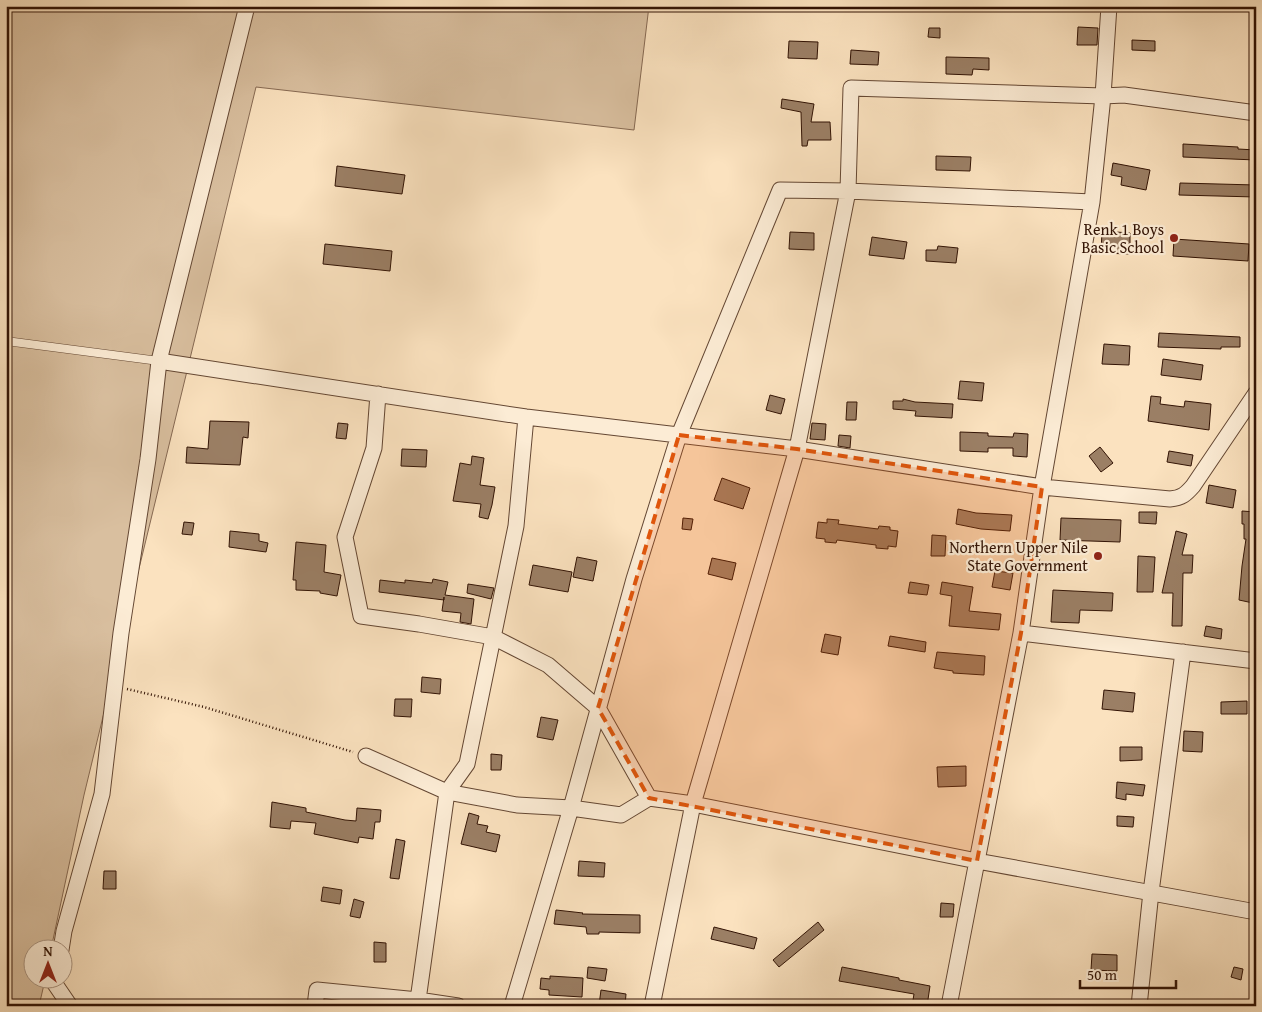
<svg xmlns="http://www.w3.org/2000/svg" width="1262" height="1012" font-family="'Gentium Book Plus',serif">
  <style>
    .green { fill: #d9bf9f; stroke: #866952 }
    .building { fill: #9b7f65; stroke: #321304 }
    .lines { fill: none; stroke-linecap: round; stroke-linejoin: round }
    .service-casing { stroke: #644733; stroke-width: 9 }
    .minor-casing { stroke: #644733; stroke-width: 17 }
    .path { stroke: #321304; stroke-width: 2.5; stroke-dasharray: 1 2.5; stroke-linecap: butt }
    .service { stroke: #fcecd5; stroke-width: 8 }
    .minor { stroke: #fcecd5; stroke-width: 15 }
    .marked { fill: #df560c; fill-opacity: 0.2; stroke: #df560c; stroke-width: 4; stroke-dasharray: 10 6; stroke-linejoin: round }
    .poi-dot { fill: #8f2418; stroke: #fcecd5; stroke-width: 2 }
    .labels { text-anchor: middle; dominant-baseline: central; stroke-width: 4.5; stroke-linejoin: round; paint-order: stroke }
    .poi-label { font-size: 16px; fill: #321304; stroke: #fcecd5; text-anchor: end }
  </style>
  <rect width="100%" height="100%" fill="#fbe2bf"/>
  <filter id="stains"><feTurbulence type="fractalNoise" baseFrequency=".004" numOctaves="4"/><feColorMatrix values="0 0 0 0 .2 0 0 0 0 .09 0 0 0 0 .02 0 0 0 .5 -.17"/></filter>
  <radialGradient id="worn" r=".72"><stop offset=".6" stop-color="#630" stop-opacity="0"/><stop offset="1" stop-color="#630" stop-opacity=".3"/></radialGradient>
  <path class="green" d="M6 6H649L634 130 256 87 84 795 51 949 32 950V980H45L39 1006H6Z"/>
  <path class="building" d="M1078 27 1098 28 1097 45H1077Z
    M929 28H940V38L928 37Z
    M1132 40 1155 41V51L1132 50Z
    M789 41 818 42 817 59 788 58Z
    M851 50 879 52 878 65 850 64Z
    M946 57 989 58V70L973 69 972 75 946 74Z
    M782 99 814 104 811 122H830L831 140H808L807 146H802L801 112 781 108Z
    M1183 144 1238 147V149L1256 150V160L1183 157Z
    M936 156 971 157 970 171 936 170Z
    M1113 163 1150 170 1146 190 1121 185 1122 177 1111 175Z
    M337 166 405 175 402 194 335 186Z
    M1180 183 1256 185V197L1179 195Z
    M1102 231 1130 233V254L1101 253Z
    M790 232 814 233V250L789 249Z
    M872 237 907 242 904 259 869 255Z
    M1174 239 1249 244 1248 261 1173 256Z
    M325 244 392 251 390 271 323 264Z
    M938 246 958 248 956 263 926 261V250H937Z
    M1159 333 1240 337V347H1221V349L1158 347Z
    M1104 344 1130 346 1129 365 1102 364Z
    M1163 359 1203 365 1201 380 1161 375Z
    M960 381 984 383 982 401 958 399Z
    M770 395 785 399 781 414 766 410Z
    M1151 396 1161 397 1160 404 1184 407 1185 401 1211 404 1209 430 1148 421Z
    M903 399 915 402 953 404 952 418 915 416 916 411 893 409V401H903Z
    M847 402H857L856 420H846Z
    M210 421 249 422 248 438 243 437 240 465 186 463 187 447 208 449Z
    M338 423 348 424 346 439 336 438Z
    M812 423 826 424 825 440 810 439Z
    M960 432 988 433V436L1013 437 1014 433 1028 434 1027 457 1013 456V448H988V452L960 451Z
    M839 435 851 436 850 448 838 446Z
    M1100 447 1113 463 1101 472 1089 456Z
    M402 449 427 450 426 467 401 466Z
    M1169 451 1193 455 1191 466 1167 462Z
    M472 456 484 458 480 485 495 487 492 505 488 519 479 517 481 504 453 501 460 463 471 465Z
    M722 478 750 488 743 509 714 500Z
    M1209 485 1236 490 1233 508 1206 503Z
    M958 509 976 513 1012 515 1010 531 981 529 956 524Z
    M1242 511 1256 512V591L1253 603 1239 600 1242 566 1246 539H1244V524H1242Z
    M1139 512H1157L1156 524 1139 523Z
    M683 518 693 519 691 530 682 529Z
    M1061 518 1121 520 1120 542 1060 540Z
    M827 519 839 520 838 524 878 529 879 526 890 527V530L898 531 896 547 888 546V549L876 548V545L837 540 836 543 825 542V539L816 538 818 522 827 523Z
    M184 522 194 523 192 535 182 534Z
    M230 531 259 534V541L268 543 266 552 229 547Z
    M1176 531 1187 534 1182 555H1193L1192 573H1183L1182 626H1172L1173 593H1162Z
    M932 535 946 536 945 556H931Z
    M296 542 326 545 324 572 341 575 337 596 320 593V591L296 590V580H293Z
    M1138 556 1155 557 1153 592H1137Z
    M577 557 597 561 593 581 573 577Z
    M712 558 736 563 732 580 708 574Z
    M533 565 572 572 568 592 529 585Z
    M995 571 1013 573 1010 590 992 587Z
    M433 579 448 582 445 595 474 599 471 624 460 622 461 613 442 611 444 597V600L379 592 380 580 405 583V580L432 583Z
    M910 582 929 585 927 595 908 593Z
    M942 582 973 587 969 611 1001 614 999 630 949 626 952 596 940 594Z
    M468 584 494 588 491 599 467 593Z
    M1053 590 1113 593 1112 611 1080 610 1079 623 1051 622Z
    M1206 626 1222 629 1221 639 1204 636Z
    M825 634 841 637 838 655 821 652Z
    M890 636 926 642 925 652 888 646Z
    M937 652 985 656 984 675 953 673V671L934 668Z
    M422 677 441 679 440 694 421 692Z
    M1104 690 1135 693 1133 712 1102 709Z
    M395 699H412L411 717 394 716Z
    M1247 701V714H1221V702Z
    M541 717 558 720 553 740 537 737Z
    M1184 731 1203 732 1202 752 1183 751Z
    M1120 747H1142V760L1120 761Z
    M491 754 502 755 501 770H491Z
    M966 766V786L938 787 937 767Z
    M1117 782 1145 785 1143 796 1126 794V800L1116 798Z
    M272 802 306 808V812L345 820 356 821 357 808 381 810 380 822H375L373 839 359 837 358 843 314 834 316 823 291 821 290 829 270 827Z
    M469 813 479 816 477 824 488 826 486 832 500 835 496 852 461 844Z
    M1117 816 1134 817 1133 827 1117 826Z
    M396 839 405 841 399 879 390 878Z
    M579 861 605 863 604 877 578 876Z
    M104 871H116V889H103Z
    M323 887 342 890 340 904 321 901Z
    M354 899 364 902 360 918 350 916Z
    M941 903 954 904 953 917H940Z
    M556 910 583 913 582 914 640 915V933L599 932V934H587L586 927 554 924Z
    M818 922 824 930 779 967 773 960Z
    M714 927 757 938 754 949 711 939Z
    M374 942 386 943V962H374Z
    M1092 954 1117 955V971L1091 970Z
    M588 967 607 969 605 981 587 978Z
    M842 967 899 978V980L930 986 927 1006H912L914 994 839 981Z
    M1234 967 1243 969 1241 980 1231 977Z
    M550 976 583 978 582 997 549 995V990L540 989 541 978 550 979Z
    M601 990 626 994 625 1006 599 1005Z"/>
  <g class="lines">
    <defs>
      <path id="service" d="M6 341 159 361"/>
      <path id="minor" d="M1256 113 1124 95 1103 96 1092 202 1042 487 1170 499C1182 498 1186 494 1193 486L1256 393
        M159 361 526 417 797 449 1042 487 1021 633 1256 661
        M378 394 374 448 345 537 361 616 419 624 493 637 548 665 598 708 649 798 693 804 977 861 1256 912
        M366 756 447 792 517 805 571 808 621 815 649 798
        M61 950 64 931 102 794 121 633 148 459 159 361 247 6
        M55 980V984L70 1006
        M418 1000 447 792 467 764 516 526 526 417
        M315 1006 317 990 418 1000 458 1006
        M512 1006 571 808 634 579 679 435 780 190 848 191 1092 202
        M652 1006 693 804 797 449 848 191 851 88 1103 96 1109 6
        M949 1006 1021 633
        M1139 1006 1151 892 1183 652"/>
    </defs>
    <use href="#service" class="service-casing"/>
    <use href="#minor" class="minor-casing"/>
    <path class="path" d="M127 689 204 707 353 752"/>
    <use href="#service" class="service"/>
    <use href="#minor" class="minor"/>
  </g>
  <path class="marked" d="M679 435 797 449 1042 487 1021 633 977 861 649 798 598 708Z"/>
  <g class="poi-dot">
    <circle cx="1174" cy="238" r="5"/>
    <circle cx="1098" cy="556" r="5"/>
  </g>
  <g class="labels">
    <g class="poi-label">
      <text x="1164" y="229">Renk 1 Boys<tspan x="1164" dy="18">Basic School</tspan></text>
      <text x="1088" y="547">Northern Upper Nile<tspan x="1088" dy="18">State Government</tspan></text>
    </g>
  </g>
  <rect width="1262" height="1012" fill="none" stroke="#fbe2bf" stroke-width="25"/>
  <rect x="8" y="8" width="1247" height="997" fill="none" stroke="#321304" stroke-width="2.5"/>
  <rect x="12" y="12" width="1237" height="987" fill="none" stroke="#321304"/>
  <g transform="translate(48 964)"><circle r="24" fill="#fcecd5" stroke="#ab9581"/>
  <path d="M0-4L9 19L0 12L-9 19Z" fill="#8f2418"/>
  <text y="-8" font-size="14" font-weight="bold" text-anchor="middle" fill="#321304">N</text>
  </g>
  <path d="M1080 980v8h96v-8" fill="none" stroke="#321304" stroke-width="2.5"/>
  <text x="1087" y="980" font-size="15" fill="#321304" stroke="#fcecd5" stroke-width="4" paint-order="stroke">50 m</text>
  <rect width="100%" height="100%" filter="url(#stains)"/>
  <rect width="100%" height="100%" fill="url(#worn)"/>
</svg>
